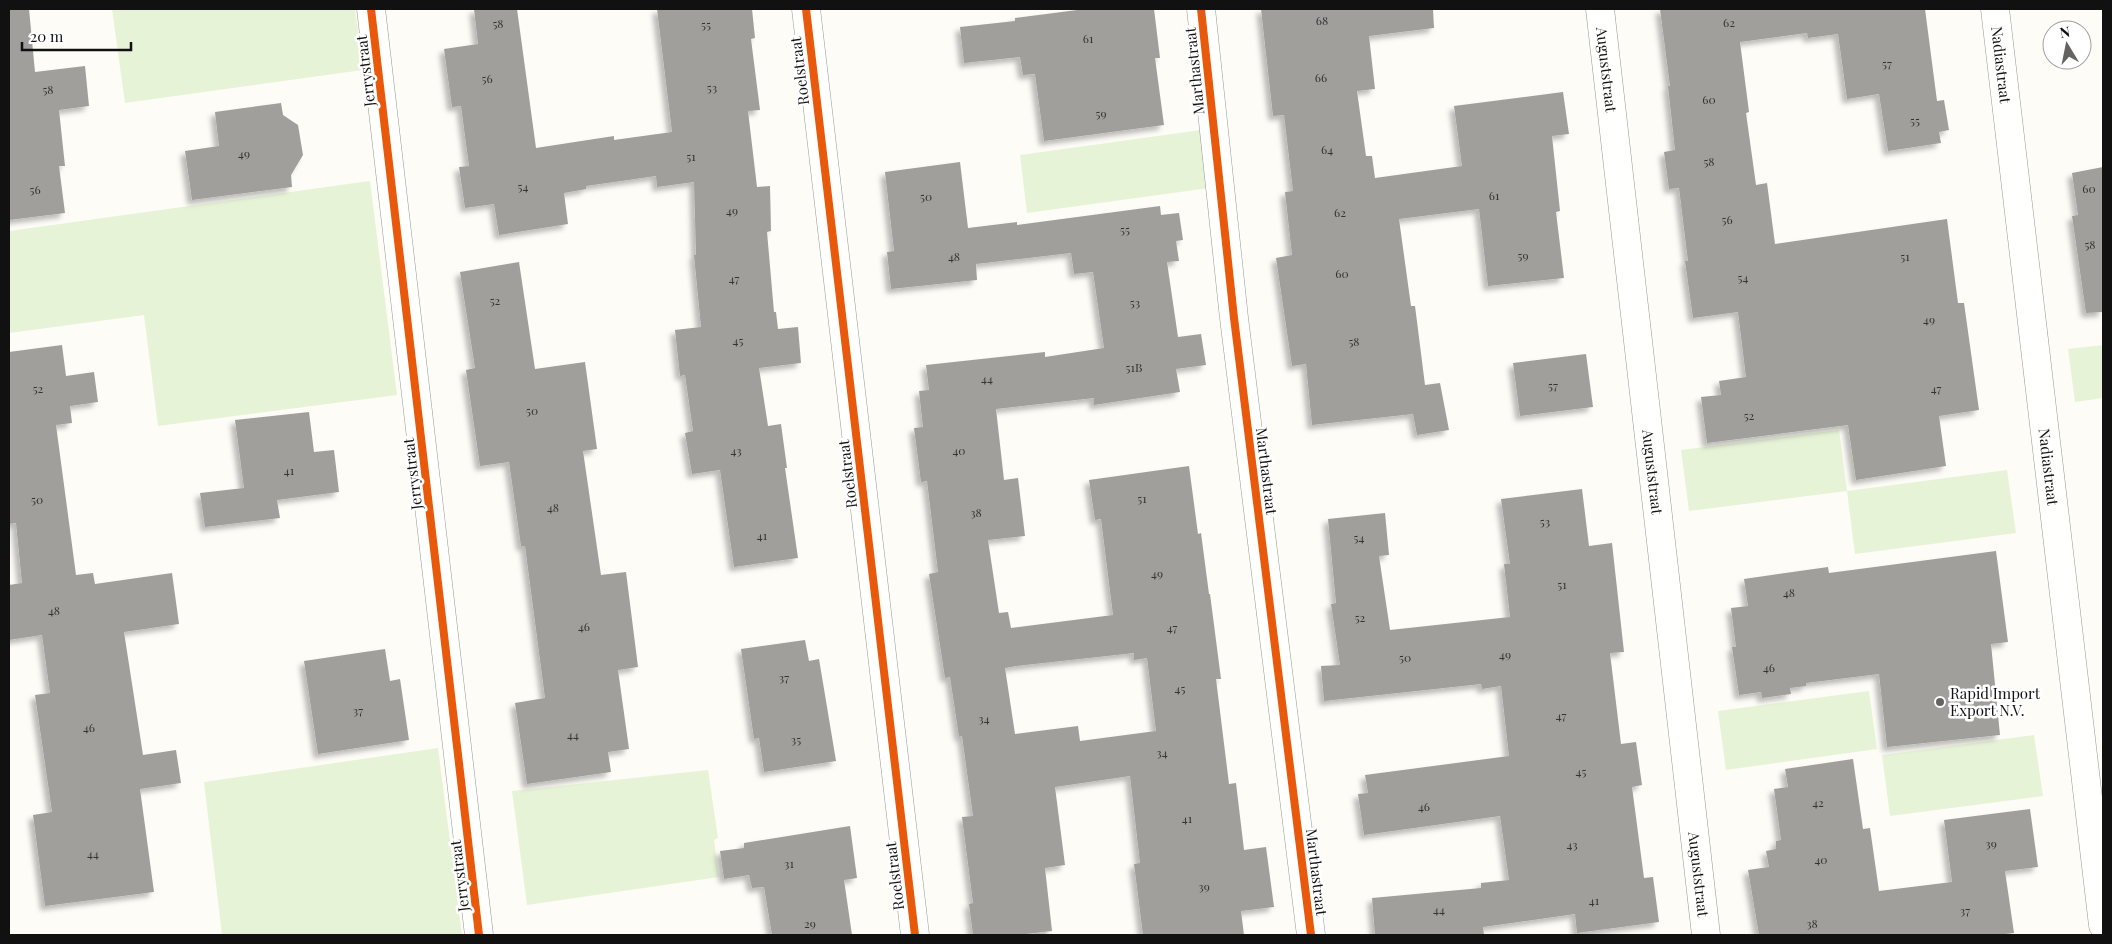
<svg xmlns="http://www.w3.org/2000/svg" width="2112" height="944" font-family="'Playfair Display',serif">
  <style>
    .green { fill: #e7f3d7 }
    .building { fill: #a19f9c; fill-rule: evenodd; filter: url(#shadow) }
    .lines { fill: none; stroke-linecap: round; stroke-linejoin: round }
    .street-casing { stroke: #979795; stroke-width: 29 }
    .street { stroke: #fffffe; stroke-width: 28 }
    .cycleway-casing { stroke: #fff; stroke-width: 11 }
    .cycleway { stroke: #e8590c; stroke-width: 8 }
    .poi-dot { fill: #646362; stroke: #fff; stroke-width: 2 }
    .labels { text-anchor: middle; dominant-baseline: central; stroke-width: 5; stroke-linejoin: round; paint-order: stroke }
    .number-label { font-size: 12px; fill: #353434 }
    .street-label { font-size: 15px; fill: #111; stroke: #fff }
    .poi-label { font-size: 15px; fill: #111; stroke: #fff; text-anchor: start }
  </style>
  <defs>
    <filter id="shadow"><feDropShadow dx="-4.5" dy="4.5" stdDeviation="2.5" flood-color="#0004"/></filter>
  </defs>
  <rect width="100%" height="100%" fill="#fdfcf7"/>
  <path class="green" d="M112 9H355L363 70 125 103Z
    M1201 130 1209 188 1027 213 1020 155Z
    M370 181 397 395 158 426 144 315 9 333V231Z
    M2103 345V398L2075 402 2068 349Z
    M1839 430 1847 491 2007 470 2016 533 1855 554 1847 491 1689 511 1681 450Z
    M1869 691 1877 749 1726 770 1718 711Z
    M2034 735 2043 796 1890 816 1882 755Z
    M438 748 462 935H222L204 782Z
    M708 770 718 838 714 840 719 877 527 905 512 791Z"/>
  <path class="building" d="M29 9 35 72 85 66 89 106 59 110 65 166H59L65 213 9 220V10Z
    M474 9H517L536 148 614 136V140L672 132 657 9H752L755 38 751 39 760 110 748 111 757 187 770 186 771 231 767 232 774 312H776L778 329 798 327 801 363 759 368 768 426 781 424 787 468H785L798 558 734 567 720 470 692 474 685 433 693 431 685 375 680 376 675 330 701 327 694 255H696L694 182 657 187 656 176 586 186V189L564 193 568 224 499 235 494 204 465 208 459 167 469 166 461 106 452 107 444 49 478 44Z
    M1085 9H1154L1160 58H1155L1164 125 1044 141 1035 74 1023 75 1020 57 964 63 960 27 1015 21V18Z
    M1261 9H1433L1434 28 1369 36 1375 89 1357 91 1366 156H1372L1375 178 1462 166 1454 106 1563 92 1569 134 1552 136 1560 211 1556 212 1564 278 1488 286 1479 209 1399 219 1411 306H1415L1425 385 1440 383 1449 430 1417 435 1413 414 1312 425 1306 364 1292 366 1276 258 1292 255 1285 192 1293 191 1284 115 1273 116Z
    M1660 9H1925L1937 101 1944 100 1949 130 1939 132 1941 143 1888 151 1879 94 1847 99 1838 34 1808 38 1807 33 1740 42 1749 112 1746 113 1756 185 1767 183 1775 244 1947 219 1958 303H1964L1979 410 1939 416 1946 466 1856 480 1848 425 1707 443 1701 397 1721 395 1719 381 1746 377 1738 312 1693 318 1685 261H1688L1679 188 1669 189 1664 152 1675 150 1668 86H1670Z
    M281 103 283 115 298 125 303 155 291 175 292 187 192 200 185 151 219 146 215 112Z
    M960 162 968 228 1017 222V225L1160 206 1161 215 1179 213 1183 240 1176 241 1179 261 1167 262 1178 337 1201 334 1206 365 1176 369 1180 392 1094 405V398L996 409 1004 480 1018 478 1025 536 988 540 999 613 1008 612 1011 628 1113 615 1101 519 1095 520 1089 480 1189 466 1198 534 1201 533 1209 594H1210L1221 679H1216L1229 784 1236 783 1244 850 1266 847 1274 907 1241 911 1244 935H1143L1134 864 1140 863 1130 776 1055 787 1065 865 1045 868 1052 931 1017 935H973L969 904 973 903 962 817 973 816 962 736 959 737 950 677 945 678 929 574 938 572 927 481 921 482 914 428 923 427 919 391 929 390 926 365 1045 352V357L1104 348 1093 272 1074 274 1071 253 976 264 977 280 891 289 887 252 894 251 885 172ZM1134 653V660L1147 658 1156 731 1080 741 1078 726 1015 734 1005 668 1016 666Z
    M2103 167V312L2086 313 2072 216 2078 215 2072 173Z
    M519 262 535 369 585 362 597 449 583 451 601 575 626 572 638 667 618 670 629 749 608 752 611 772 527 784 515 703 545 698 525 546H521L509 462 480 466 466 370 475 368 460 272Z
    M62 345 66 376 94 372 98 402 70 406 72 423 56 425 76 575 93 573 95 584 172 573 179 624 124 632 143 755 176 750 181 783 140 789 154 892 45 906 33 815 52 812 35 695 50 693 42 635 9 640V585L22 583 16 523 9 524V352Z
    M1586 354 1593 407 1520 416 1513 363Z
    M309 412 314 452 334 450 339 492 277 500 280 518 205 527 200 493 244 488 235 420Z
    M1582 489 1589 546 1612 543 1624 652 1610 653 1621 744 1636 742 1642 785 1632 787 1644 878 1653 877 1659 922 1577 933 1575 914 1483 927 1484 935H1375L1372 898 1481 888V883L1509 880 1500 816 1364 835 1358 794 1368 793 1365 775 1509 756 1501 686 1482 689 1481 684 1324 701 1321 666 1340 665 1331 604 1336 603 1328 519 1385 513 1389 555 1379 556 1390 630 1510 617 1504 564H1510L1501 499Z
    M1996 551 2008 642 1991 644 2000 735 1887 747 1879 674 1806 683V686L1790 688 1791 694 1762 698 1761 692 1739 695 1732 647H1736L1731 608 1748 606 1744 579 1828 567 1829 573Z
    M805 640 809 661 819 659 836 761 764 772 759 738 754 739 741 649Z
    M385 649 390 681 400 679 409 740 318 754 304 661Z
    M1853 759 1863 829 1870 828 1879 891 1952 882 1944 820 2030 809 2038 867 2005 871 2014 933 1995 935H1759L1748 870 1769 867 1766 851 1776 849V841L1781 840 1774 789 1788 787 1785 769Z
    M850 826 857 878 844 880 852 935H772L764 887 752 888 749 875 724 879 720 851 744 848V843Z"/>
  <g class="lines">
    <defs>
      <g id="street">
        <path d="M371 9 479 935"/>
        <path d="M806 9 915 935"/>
        <path d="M1201 9 1234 318 1311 935"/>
        <path id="s1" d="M1600 9 1706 935"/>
        <path id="s2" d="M1995 9 2103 925"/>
      </g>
    </defs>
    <use href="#street" class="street-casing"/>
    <use href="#street" class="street"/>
    <defs>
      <path id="cycleway" d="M371 9 479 935
        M806 9 915 935
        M1201 9 1234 318 1311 935"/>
    </defs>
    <use href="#cycleway" class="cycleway-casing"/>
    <use href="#cycleway" class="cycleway"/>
  </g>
  <circle class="poi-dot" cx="1940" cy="702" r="5"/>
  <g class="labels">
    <g class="number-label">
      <text x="1322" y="20">68</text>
      <text x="1729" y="22">62</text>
      <text x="498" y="23">58</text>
      <text x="706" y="24">55</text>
      <text x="1088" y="38">61</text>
      <text x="1887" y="63">57</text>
      <text x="1321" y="77">66</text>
      <text x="487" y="78">56</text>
      <text x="712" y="87">53</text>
      <text x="48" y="89">58</text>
      <text x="1709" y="99">60</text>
      <text x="1101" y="113">59</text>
      <text x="1915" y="120">55</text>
      <text x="1327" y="149">64</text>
      <text x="244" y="153">49</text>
      <text x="691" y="156">51</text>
      <text x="1709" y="161">58</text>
      <text x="523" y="186">54</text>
      <text x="2089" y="188">60</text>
      <text x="35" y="189">56</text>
      <text x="1494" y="195">61</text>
      <text x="926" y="196">50</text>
      <text x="732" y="210">49</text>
      <text x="1340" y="212">62</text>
      <text x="1727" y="219">56</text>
      <text x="1125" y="229">55</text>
      <text x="2090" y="244">58</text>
      <text x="1523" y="255">59</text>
      <text x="954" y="256">48</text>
      <text x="1905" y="256">51</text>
      <text x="1342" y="273">60</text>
      <text x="1743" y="277">54</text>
      <text x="734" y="278">47</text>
      <text x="495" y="300">52</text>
      <text x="1135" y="302">53</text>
      <text x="1929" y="319">49</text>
      <text x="738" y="340">45</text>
      <text x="1354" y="341">58</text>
      <text x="1134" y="367">51B</text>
      <text x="987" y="378">44</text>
      <text x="1553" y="385">57</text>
      <text x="38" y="388">52</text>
      <text x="1936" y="388">47</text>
      <text x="532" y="410">50</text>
      <text x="1749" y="415">52</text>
      <text x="736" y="450">43</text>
      <text x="959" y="450">40</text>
      <text x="289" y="470">41</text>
      <text x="1142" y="498">51</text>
      <text x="37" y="499">50</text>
      <text x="553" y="507">48</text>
      <text x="976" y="512">38</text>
      <text x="1545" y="521">53</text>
      <text x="762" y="535">41</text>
      <text x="1359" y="537">54</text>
      <text x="1157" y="573">49</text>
      <text x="1562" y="584">51</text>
      <text x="1789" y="592">48</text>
      <text x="54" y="610">48</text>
      <text x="1360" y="617">52</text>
      <text x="584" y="626">46</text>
      <text x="1172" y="627">47</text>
      <text x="1505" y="654">49</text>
      <text x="1405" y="657">50</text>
      <text x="1769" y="667">46</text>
      <text x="784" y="677">37</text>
      <text x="1180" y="688">45</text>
      <text x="358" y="710">37</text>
      <text x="1561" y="715">47</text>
      <text x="984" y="718">34</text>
      <text x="89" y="727">46</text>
      <text x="573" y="734">44</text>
      <text x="796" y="739">35</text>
      <text x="1162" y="752">34</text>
      <text x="1581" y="771">45</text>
      <text x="1818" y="802">42</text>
      <text x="1424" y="806">46</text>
      <text x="1187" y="818">41</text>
      <text x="1991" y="843">39</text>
      <text x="1572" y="844">43</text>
      <text x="93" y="853">44</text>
      <text x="1821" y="859">40</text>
      <text x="789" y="863">31</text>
      <text x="1204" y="886">39</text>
      <text x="1594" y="900">41</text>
      <text x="1439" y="909">44</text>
      <text x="1965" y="910">37</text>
      <text x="810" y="923">29</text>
      <text x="1812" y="923">38</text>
    </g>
    <g class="street-label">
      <text stroke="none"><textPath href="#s2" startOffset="56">Nadiastraat</textPath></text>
      <text stroke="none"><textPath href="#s1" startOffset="61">Auguststraat</textPath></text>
      <text transform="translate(365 71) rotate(-97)">Jerrystraat</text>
      <text transform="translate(799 71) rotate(-97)">Roelstraat</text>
      <text transform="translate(1194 71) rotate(-96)">Marthastraat</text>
      <text stroke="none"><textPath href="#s2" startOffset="461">Nadiastraat</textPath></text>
      <text transform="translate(1267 471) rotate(83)">Marthastraat</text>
      <text stroke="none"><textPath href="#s1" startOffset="466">Auguststraat</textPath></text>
      <text transform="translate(412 474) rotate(-97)">Jerrystraat</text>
      <text transform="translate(847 474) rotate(-97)">Roelstraat</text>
      <text transform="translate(1317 872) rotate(83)">Marthastraat</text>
      <text stroke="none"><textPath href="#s1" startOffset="871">Auguststraat</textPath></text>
      <text transform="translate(459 876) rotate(-97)">Jerrystraat</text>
      <text transform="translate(894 876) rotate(-97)">Roelstraat</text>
    </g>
    <g class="poi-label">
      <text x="1950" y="693">Rapid Import<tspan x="1950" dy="17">Export N.V.</tspan></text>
    </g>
  </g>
  <rect width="2112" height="944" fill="none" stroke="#111111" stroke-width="20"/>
  <g transform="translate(2067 45) rotate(350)"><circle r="24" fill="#ffffff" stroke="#a0a0a0"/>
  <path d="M0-4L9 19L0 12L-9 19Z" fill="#646362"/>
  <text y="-8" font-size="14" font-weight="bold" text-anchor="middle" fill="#111111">N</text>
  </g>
  <path d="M22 42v8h109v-8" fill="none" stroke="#111111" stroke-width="2.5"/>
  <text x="30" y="42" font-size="15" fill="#111111" stroke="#ffffff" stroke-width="4" paint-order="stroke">20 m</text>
</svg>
